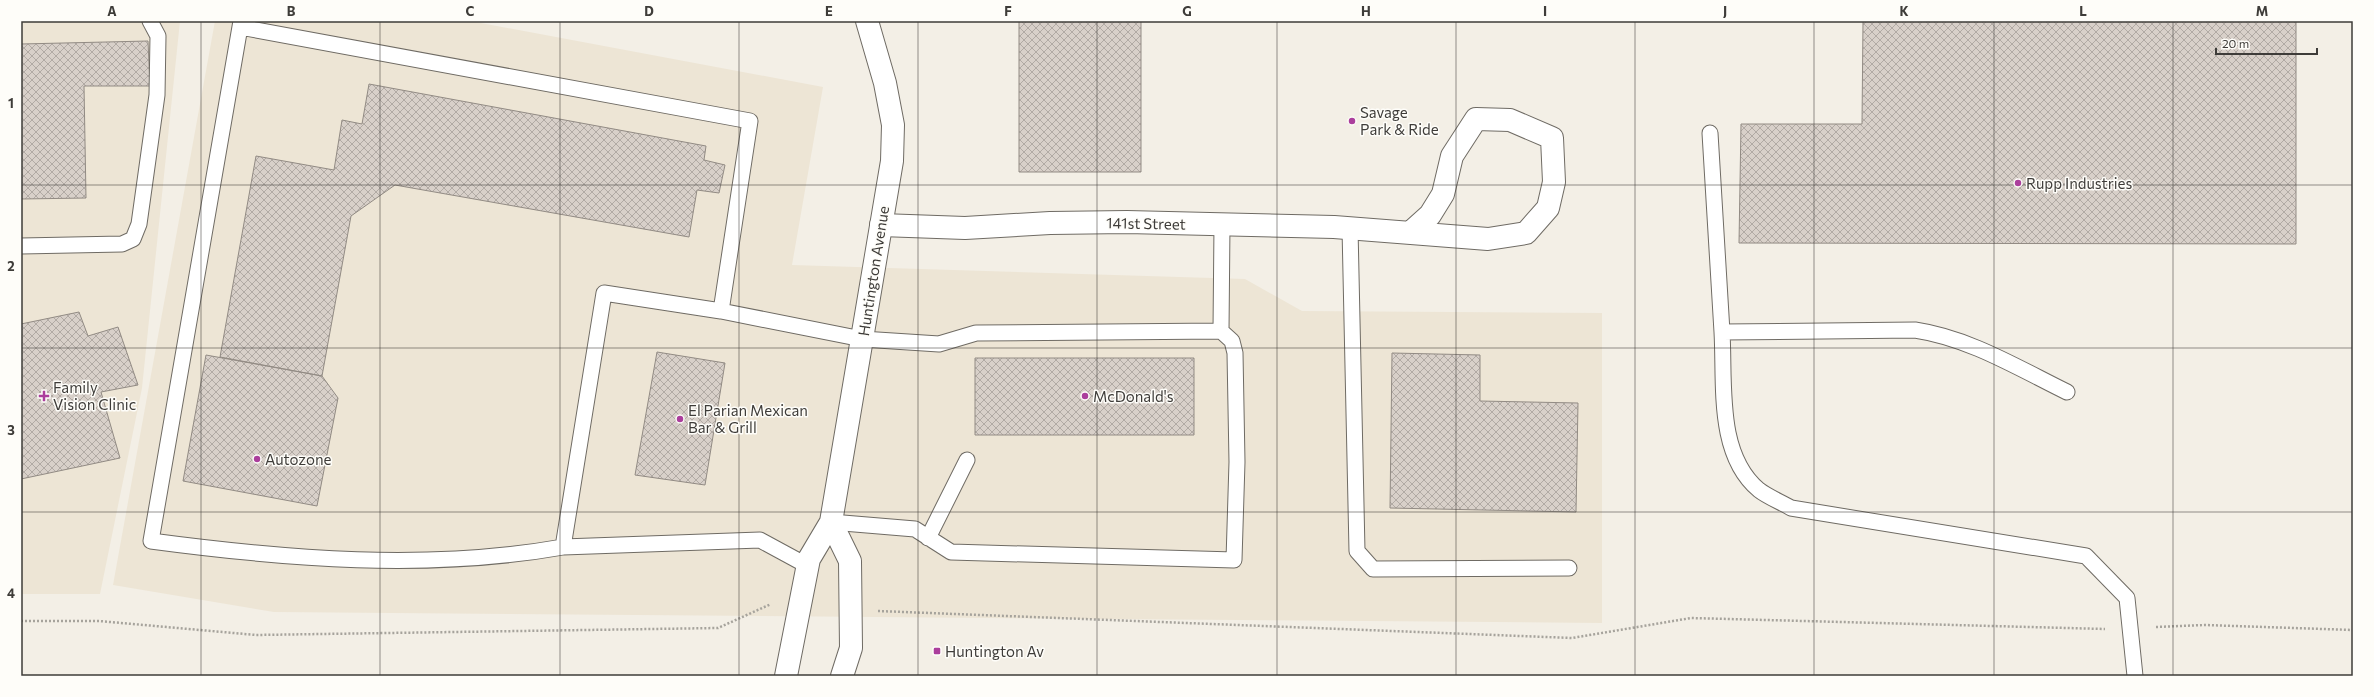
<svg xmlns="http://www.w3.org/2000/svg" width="2374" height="697" font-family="Commissioner,sans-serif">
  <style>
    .built { fill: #ede5d5 }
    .building { fill: url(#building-cross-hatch); stroke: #928b84 }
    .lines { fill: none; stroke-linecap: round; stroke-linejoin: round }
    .lane-casing { stroke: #6f6b64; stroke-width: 17 }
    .street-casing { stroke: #6f6b64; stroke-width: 24 }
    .secondary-casing { stroke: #6f6b64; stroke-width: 24 }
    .path { stroke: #a6a39c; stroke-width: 2.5; stroke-dasharray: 2 2; stroke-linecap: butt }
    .lane { stroke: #fff; stroke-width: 15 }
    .street { stroke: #fff; stroke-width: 22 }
    .secondary { stroke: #fff; stroke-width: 22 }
    .grid { fill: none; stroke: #3e3c39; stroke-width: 1; stroke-opacity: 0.55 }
    .poi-dot { fill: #ab3e9c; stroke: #fefdf9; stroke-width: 1.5 }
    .labels { text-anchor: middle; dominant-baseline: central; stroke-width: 3; stroke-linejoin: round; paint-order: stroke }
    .poi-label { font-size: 15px; fill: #3e3c39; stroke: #fefdf9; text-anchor: start }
    .street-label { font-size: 15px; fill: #3e3c39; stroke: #fefdf9 }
    .neatline { fill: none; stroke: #3e3c39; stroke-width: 1.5 }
    .grid-label { font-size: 13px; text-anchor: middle; font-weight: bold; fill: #3e3c39 }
  </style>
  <defs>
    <pattern id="building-cross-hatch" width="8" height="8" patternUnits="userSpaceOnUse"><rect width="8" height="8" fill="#d8d0c9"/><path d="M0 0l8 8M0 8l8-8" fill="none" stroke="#b1aaa4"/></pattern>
  </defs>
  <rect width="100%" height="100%" fill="#f3efe6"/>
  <path class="built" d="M21 21H180L142 388 100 594H21Z
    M215 21H470L823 87 792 265 1245 279 1302 311 1602 313V623L274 612 113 585Z"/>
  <path class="building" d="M1019 21H1141V172H1019Z
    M1863 21H2296V244L1739 243 1741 124H1862Z
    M148 41 150 86H84L86 198 21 199V44Z
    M369 84 706 146 704 160 725 165 719 193 697 190 689 237 395 185 351 216 322 376 220 357 256 156 334 170 342 120 362 124Z
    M79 312 88 336 118 327 138 385 101 392 120 458 21 479V324Z
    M657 352 725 363 705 485 635 475Z
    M1392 353 1480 355V401L1578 403 1576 512 1390 508Z
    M206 355 322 376 338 398 317 506 183 481Z
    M975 358H1194V435H975Z"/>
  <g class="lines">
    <defs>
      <path id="lane" d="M240 27 750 121 721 311 604 293 563 547C428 571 286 559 151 541L241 21
        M1710 133 1722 332
        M1350 228 1357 551 1373 569 1569 568
        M21 246 122 244 133 239 139 224 157 95 158 36 150 21
        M721 311 862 339 939 344 976 333 1221 331 1232 341 1235 353 1237 462 1234 560 951 552 915 529 831 522
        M1221 331 1222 225
        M2067 392C2018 368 1969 338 1915 330L1722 332C1725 384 1716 454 1759 490 1768 497 1781 502 1791 508L2086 556 2127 598 2135 676
        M928 538 967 460
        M563 547 760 540 808 566"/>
      <path id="street" d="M881 225 965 228 1050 223 1127 222 1334 227 1488 239 1526 233 1548 208 1554 182 1552 138 1510 120 1476 119 1452 156 1443 194 1430 215 1410 233"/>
      <path id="secondary" d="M831 522 850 561 851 648 842 676
        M786 676 809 559 831 522 892 161 893 125 885 83 867 21"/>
    </defs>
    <use href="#lane" class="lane-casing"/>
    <use href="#street" class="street-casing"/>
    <use href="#secondary" class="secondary-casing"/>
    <path class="path" d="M878 611 1572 638 1691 618 2105 629
      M21 621H99L256 635 718 628 771 604
      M2156 627 2205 625 2353 630"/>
    <use href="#lane" class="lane"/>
    <use href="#street" class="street"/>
    <use href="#secondary" class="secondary"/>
  </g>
  <path class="grid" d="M201 21V676M380 21V676M560 21V676M739 21V676M918 21V676M1097 21V676M1277 21V676M1456 21V676M1635 21V676M1814 21V676M1994 21V676M2173 21V676M21 185H2353M21 348H2353M21 512H2353"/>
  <g class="poi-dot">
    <circle cx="1352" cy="121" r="4"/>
    <circle cx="2018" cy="183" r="4"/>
    <path d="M42 390h4v4h4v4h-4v4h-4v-4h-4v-4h4z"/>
    <circle cx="1085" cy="396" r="4"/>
    <circle cx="680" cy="419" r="4"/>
    <circle cx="257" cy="459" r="4"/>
    <rect x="933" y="647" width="8" height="8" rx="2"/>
  </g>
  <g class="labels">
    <g class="poi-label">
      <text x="1360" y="112">Savage<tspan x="1360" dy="17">Park &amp; Ride</tspan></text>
      <text x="2026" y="183">Rupp Industries</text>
      <text x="53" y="387">Family<tspan x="53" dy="17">Vision Clinic</tspan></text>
      <text x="1093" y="396">McDonald's</text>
      <text x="688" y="410">El Parian Mexican<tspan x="688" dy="17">Bar &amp; Grill</tspan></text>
      <text x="265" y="459">Autozone</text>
      <text x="945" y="651">Huntington Av</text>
    </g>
    <g class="street-label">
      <text transform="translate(1146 223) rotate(1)">141st Street</text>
      <text transform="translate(873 271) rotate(-81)">Huntington Avenue</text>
    </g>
  </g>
  <rect width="2374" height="697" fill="none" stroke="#fefdf9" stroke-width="44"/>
  <path d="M2216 48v6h101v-6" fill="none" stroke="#3e3c39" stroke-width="2"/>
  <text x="2222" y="48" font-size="12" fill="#3e3c39" stroke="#fefdf9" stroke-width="3" paint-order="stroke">20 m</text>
  <rect x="22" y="22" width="2330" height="653" class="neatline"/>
  <g class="grid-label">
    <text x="112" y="16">A</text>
    <text x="291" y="16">B</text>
    <text x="470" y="16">C</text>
    <text x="649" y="16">D</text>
    <text x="829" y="16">E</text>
    <text x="1008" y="16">F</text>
    <text x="1187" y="16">G</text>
    <text x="1366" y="16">H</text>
    <text x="1545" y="16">I</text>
    <text x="1725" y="16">J</text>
    <text x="1904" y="16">K</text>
    <text x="2083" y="16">L</text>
    <text x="2262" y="16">M</text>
    <text x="11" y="108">1</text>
    <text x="11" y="271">2</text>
    <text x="11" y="435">3</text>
    <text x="11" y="598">4</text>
  </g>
</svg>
